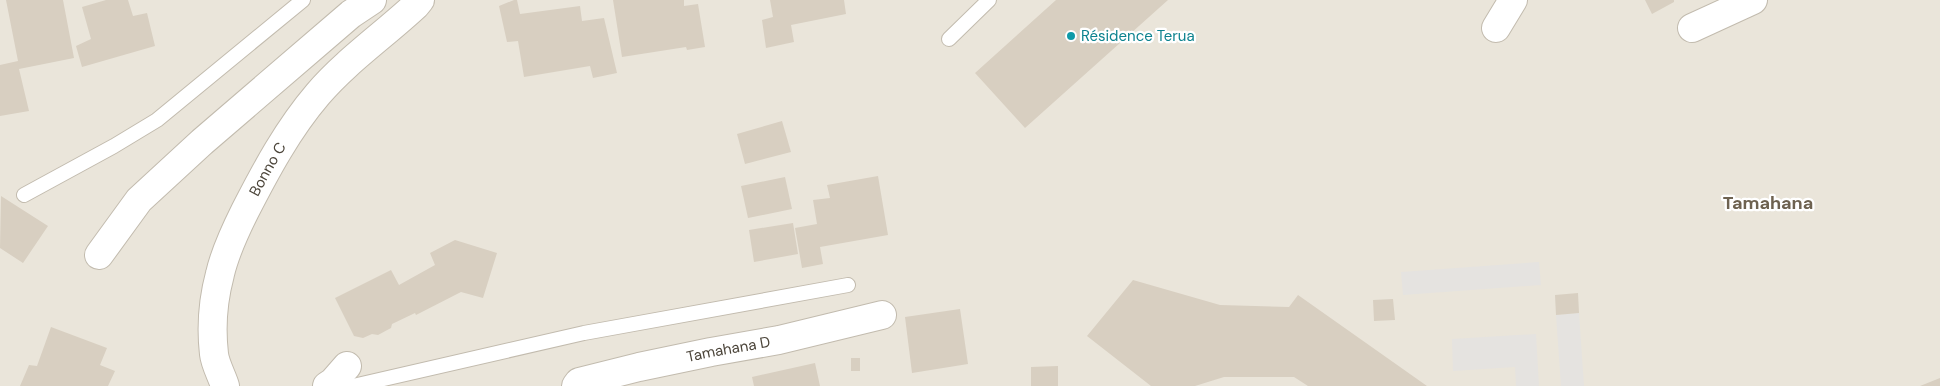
<svg xmlns="http://www.w3.org/2000/svg" width="1940" height="386" font-family="'DM Sans',sans-serif">
  <style>
    .residential { fill: #eae5da }
    .parking { fill: #e5e3e0 }
    .building { fill: #d8cfc1 }
    .lines { fill: none; stroke-linecap: round; stroke-linejoin: round }
    .service-casing { stroke: #c2bbae; stroke-width: 16 }
    .minor-casing { stroke: #c2bbae; stroke-width: 30 }
    .service { stroke: #fff; stroke-width: 14 }
    .minor { stroke: #fff; stroke-width: 28 }
    .culture-dot { fill: #0f9aa8; stroke: #fff; stroke-width: 2 }
    .labels { text-anchor: middle; dominant-baseline: central; stroke-width: 4.5; stroke-linejoin: round; paint-order: stroke }
    .culture-label { font-size: 15px; fill: #0d838f; stroke: #fff; text-anchor: start }
    .street-label { font-size: 15px; fill: #4b4439; stroke: #fff }
    .quarter-label { font-size: 18px; font-weight: bold; fill: #6e6250; stroke: #fff }
  </style>
  <rect width="100%" height="100%" fill="#f6f3ec"/>
  <path class="residential" d="M0 0H1940V386H0Z"/>
  <path class="parking" d="M1539 262 1541 285 1403 295 1401 272Z
    M1579 313 1584 386H1561L1556 315Z
    M1536 334 1539 386H1516L1515 367 1453 371 1452 339Z"/>
  <path class="building" d="M6 0H63L74 58 19 69 29 111 0 116V65L18 61Z
    M106 0H128L133 16 147 13 155 46 82 67 76 46 91 39 82 7Z
    M514 0H517L520 14 580 6 582 21 604 18 617 73 593 78 590 66 524 77 518 41 507 42 499 6Z
    M613 0H684V6L698 4 705 47 687 50 686 47 622 57Z
    M770 0H844L846 14 791 25 794 42 766 48 762 20 773 17Z
    M1056 0H1168L1025 128 975 73Z
    M1645 0H1674V2L1652 14Z
    M782 121 791 152 745 164 737 134Z
    M878 176 888 235 820 247 823 264 802 268 795 228 817 224 813 200 830 198 827 185Z
    M785 177 792 209 748 218 741 186Z
    M1 196 48 226 23 263 0 248Z
    M793 223 798 254 754 262 749 230Z
    M455 240 497 253 483 298 461 292 416 315 415 313 392 324 391 328 378 335 372 334 363 338 354 336 335 298 391 270 399 285 435 265 430 253Z
    M1133 280 1220 305 1289 307 1298 295 1427 386H1308L1294 377H1224L1195 386H1151L1087 336Z
    M1578 293 1579 313 1556 315 1555 295Z
    M1393 299 1395 320 1374 321 1373 300Z
    M960 309 968 364 912 373 905 317Z
    M51 327 107 348 100 365 115 371 108 386H20L29 365 37 366Z
    M851 358H860V371H851Z
    M815 363 820 386H754L752 377Z
    M1058 366V386H1031V367Z
    M1940 378V386H1920Z"/>
  <g class="lines">
    <defs>
      <path id="service" d="M949 39 989 0
        M24 195 114 146 157 120 303 0
        M353 386 584 333 848 285"/>
      <g id="minor">
        <path d="M1496 28 1513 0"/>
        <path d="M1692 28 1753 0"/>
        <path d="M99 255 139 200 202 142 351 14 372 0"/>
        <path id="s1" d="M225 386C222 376 215 364 214 354 211 328 213 300 220 274 225 252 235 231 245 211 266 170 288 129 318 94 345 62 385 34 416 5L420 0"/>
        <path d="M327 386 333 382 347 366"/>
        <path id="s2" d="M576 386 579 382 639 367 711 352 779 340 882 315"/>
      </g>
    </defs>
    <use href="#service" class="service-casing"/>
    <use href="#minor" class="minor-casing"/>
    <use href="#service" class="service"/>
    <use href="#minor" class="minor"/>
  </g>
  <circle class="culture-dot" cx="1071" cy="36" r="5"/>
  <g class="labels">
    <g class="culture-label">
      <text x="1081" y="36">Résidence Terua</text>
    </g>
    <g class="street-label">
      <text stroke="none"><textPath href="#s1" startOffset="230">Bonno C</textPath></text>
      <text stroke="none"><textPath href="#s2" startOffset="158">Tamahana D</textPath></text>
    </g>
    <g class="quarter-label">
      <text x="1768" y="203">Tamahana</text>
    </g>
  </g>
</svg>
